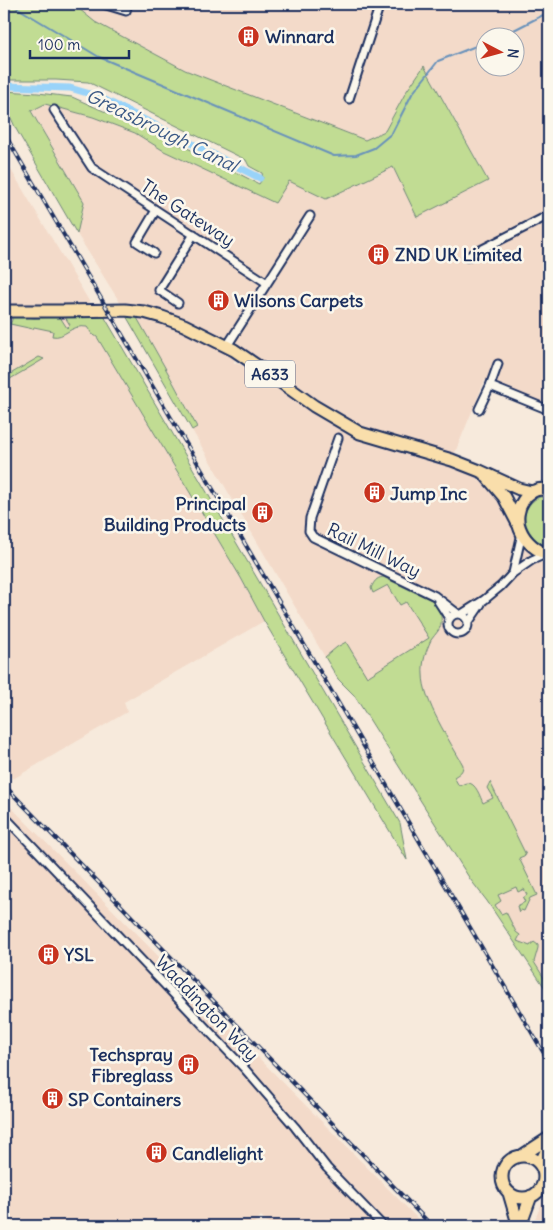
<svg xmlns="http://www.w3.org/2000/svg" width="553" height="1230" font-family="Delius,sans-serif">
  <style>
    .built { fill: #f3dac9; fill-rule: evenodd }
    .green { fill: #c1dc93; stroke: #6e8678 }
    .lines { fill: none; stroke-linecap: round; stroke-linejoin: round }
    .stream { stroke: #6791bb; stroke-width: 2 }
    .canal { stroke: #99d3f9; stroke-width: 7 }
    .street-casing { stroke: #1b2f5e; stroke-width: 11 }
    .primary-casing { stroke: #1b2f5e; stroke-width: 15 }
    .street { stroke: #fbf7ec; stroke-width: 7 }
    .primary { stroke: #f9deab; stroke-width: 11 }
    .rail-casing { stroke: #1b2f5e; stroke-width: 4 }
    .rail { stroke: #fbf7ec; stroke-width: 2; stroke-dasharray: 5.5; stroke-linecap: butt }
    .labels { text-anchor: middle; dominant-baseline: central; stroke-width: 5; stroke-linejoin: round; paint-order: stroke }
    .shield { fill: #fbf7ec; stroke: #5e6b89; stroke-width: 1 }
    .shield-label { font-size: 16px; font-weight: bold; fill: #1b2f5e }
    .poi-label { font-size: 18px; font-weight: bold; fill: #1b2f5e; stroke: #fbf7ec; text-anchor: start }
    .street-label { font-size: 18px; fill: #1b2f5e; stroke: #fbf7ec }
    .water-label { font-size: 19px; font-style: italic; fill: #3a5885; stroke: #fbf7ec }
  </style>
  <rect width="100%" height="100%" fill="#f7eadc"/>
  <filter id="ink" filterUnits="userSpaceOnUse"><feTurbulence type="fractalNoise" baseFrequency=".02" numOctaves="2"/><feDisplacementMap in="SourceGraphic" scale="10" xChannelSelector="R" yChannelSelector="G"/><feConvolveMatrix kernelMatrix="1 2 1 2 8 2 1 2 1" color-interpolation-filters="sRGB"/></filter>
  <g filter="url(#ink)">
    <path class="built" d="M73 4H549V405L485 380 454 455 361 427 241 351 233 363H237L264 377 344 432 368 442 462 469 476 477 488 488 500 504 509 521 536 563H546L549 565V994L487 901 470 879 354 695 338 679 291 600 192 430 197 426 167 371 136 316 125 314 119 301 77 234 84 202 31 110 45 104 93 117 135 133 164 151 275 203 289 180 326 199 393 167 417 216 488 181 451 113 424 67 406 92 385 131 365 140 185 70 95 22ZM486 38H516V68H486Z
      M4 158 89 301 85 317 241 578 264 621 124 702 127 712 13 779 4 769Z
      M4 800 425 1226H272L261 1216 251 1226H4Z
      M549 1186V1226H532Z"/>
    <path class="green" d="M4 4H73L95 22 185 70 365 140 385 131 406 92 424 66 488 181 417 217 393 167 326 199 289 181 275 203 164 151 135 133 93 117 45 104 31 111 84 202 77 234 16 129 4 103V91L38 93 72 97 196 152 259 184 263 178 262 173 249 166 246 160 88 82 56 80H4Z
      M125 314 136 316 167 371 197 427 192 430Z
      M12 315 34 318 60 317 67 328 70 325 65 317 104 316 400 823 407 860 264 621 241 578 97 337 92 334 87 327C70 324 65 339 52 336L53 331 34 327 33 329 10 324 12 320Z
      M39 357 44 359 5 382 4 380 7 376Z
      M539 497H549V547C527 539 513 511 539 497Z
      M383 577 431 600C440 608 445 620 438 631 436 634 433 637 431 640 426 651 422 662 423 674 423 701 450 741 463 765 463 772 460 773 454 777L459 786C462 785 464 783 467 783 476 782 480 797 483 803L493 798 487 788 490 782 526 855 519 858 537 895 530 898 524 911 521 910 519 913 517 906 525 902 523 898 527 895 524 889 518 892 516 887 498 895 501 901 495 905 501 914 506 912 516 932 520 935 517 941 530 946 532 943H533L534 942 538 945V948L534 962 549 986V994L487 901 470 879 354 695 338 679 325 657 337 647 346 642 367 677 429 638 406 602 400 605 388 585 373 593 371 588C374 582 376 578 383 577Z"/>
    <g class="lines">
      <path class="stream" d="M11 4 99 57 334 156 356 155 374 148 392 133 412 94 438 61 486 42
        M496 38 512 31 549 12"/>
      <path class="canal" d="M4 86 70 88 97 96 260 178"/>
      <defs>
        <path id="street" d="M103 4 126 11 128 4
          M349 99 380 4
          M54 110 92 168 267 283
          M154 253 137 242 156 210
          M467 257 549 215
          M178 303 159 290 194 234
          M227 346 310 216
          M490 386 549 410
          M479 409 490 386 498 364
          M338 438 310 518 309 531 313 537 435 596 457 613
          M513 573 522 533
          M438 601 449 618
          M448 624a10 10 0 1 1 20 0a10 10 0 1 1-20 0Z
          M462 614 484 600 501 586 513 573 532 560 546 554
          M468 623 481 604
          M4 816 244 1068 295 1127 327 1168 383 1226"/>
        <path id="primary" d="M4 311H62L125 310 144 312 162 317 184 325 234 350 275 378 314 406 360 433 452 460 480 471 519 489 532 492
          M487 477 504 497 518 524
          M549 490C527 484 512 511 520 529 525 542 537 551 549 555
          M523 1155 549 1138
          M502 1177a21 21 0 1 1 42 0a21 21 0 1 1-42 0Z
          M540 1164 549 1145
          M509 1193 516 1217 519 1223
          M519 1226V1223L523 1218 531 1196"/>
      </defs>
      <use href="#street" class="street-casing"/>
      <use href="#primary" class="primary-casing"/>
      <use href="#street" class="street"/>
      <use href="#primary" class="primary"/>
      <defs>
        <path id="rail" d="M4 133 549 1062
          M4 785 432 1226"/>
      </defs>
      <use href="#rail" class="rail-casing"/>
      <use href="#rail" class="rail"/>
    </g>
  </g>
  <defs>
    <symbol id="building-disc" viewBox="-11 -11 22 22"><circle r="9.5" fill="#c8321e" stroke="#fbf7ec"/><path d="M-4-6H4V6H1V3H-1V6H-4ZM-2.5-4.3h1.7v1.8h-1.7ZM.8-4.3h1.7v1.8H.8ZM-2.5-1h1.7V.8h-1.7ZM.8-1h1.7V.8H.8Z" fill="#fff"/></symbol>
  </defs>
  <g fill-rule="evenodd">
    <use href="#building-disc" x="236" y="24" width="25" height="25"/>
    <use href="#building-disc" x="366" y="242" width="25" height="25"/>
    <use href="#building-disc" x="206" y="288" width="25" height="25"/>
    <use href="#building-disc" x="362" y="480" width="25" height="25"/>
    <use href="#building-disc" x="250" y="500" width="25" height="25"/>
    <use href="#building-disc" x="36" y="942" width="25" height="25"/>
    <use href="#building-disc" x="176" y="1052" width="25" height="25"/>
    <use href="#building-disc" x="40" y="1086" width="25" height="25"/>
    <use href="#building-disc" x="144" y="1140" width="25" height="25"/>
  </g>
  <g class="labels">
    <rect class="shield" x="245" y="360.5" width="50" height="27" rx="4"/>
    <g class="shield-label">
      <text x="270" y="374">A633</text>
    </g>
    <g class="poi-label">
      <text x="265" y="36">Winnard</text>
      <text x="395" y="254">ZND UK Limited</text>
      <text x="234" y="300">Wilsons Carpets</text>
      <text x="390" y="493">Jump Inc</text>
      <text x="246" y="503" text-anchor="end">Principal<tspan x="246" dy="21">Building Products</tspan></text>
      <text x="64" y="954">YSL</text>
      <text x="173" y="1054" text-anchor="end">Techspray<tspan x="173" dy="21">Fibreglass</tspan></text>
      <text x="68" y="1099">SP Containers</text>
      <text x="172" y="1153">Candlelight</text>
    </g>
    <g class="street-label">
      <text transform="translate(188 213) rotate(33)">The Gateway</text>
      <text transform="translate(374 550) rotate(26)">Rail Mill Way</text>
      <text transform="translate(207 1008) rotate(46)">Waddington Way</text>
    </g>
    <g class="water-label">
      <text transform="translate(162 130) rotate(26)">Greasbrough Canal</text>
    </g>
  </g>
  <rect width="553" height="1230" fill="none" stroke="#fbf7ec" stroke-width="20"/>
  <rect x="10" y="10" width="533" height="1210" fill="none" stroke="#1b2f5e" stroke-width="2" filter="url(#ink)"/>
  <g transform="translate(500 52) rotate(96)"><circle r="24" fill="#fbf7ec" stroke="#a1a7b3"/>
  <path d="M0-4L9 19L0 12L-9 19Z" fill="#c8321e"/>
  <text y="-8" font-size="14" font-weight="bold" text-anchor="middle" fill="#1b2f5e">N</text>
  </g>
  <path d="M30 50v8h99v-8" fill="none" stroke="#1b2f5e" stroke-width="2.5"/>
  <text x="38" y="50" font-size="15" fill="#1b2f5e" stroke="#fbf7ec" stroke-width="4" paint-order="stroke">100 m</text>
</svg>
